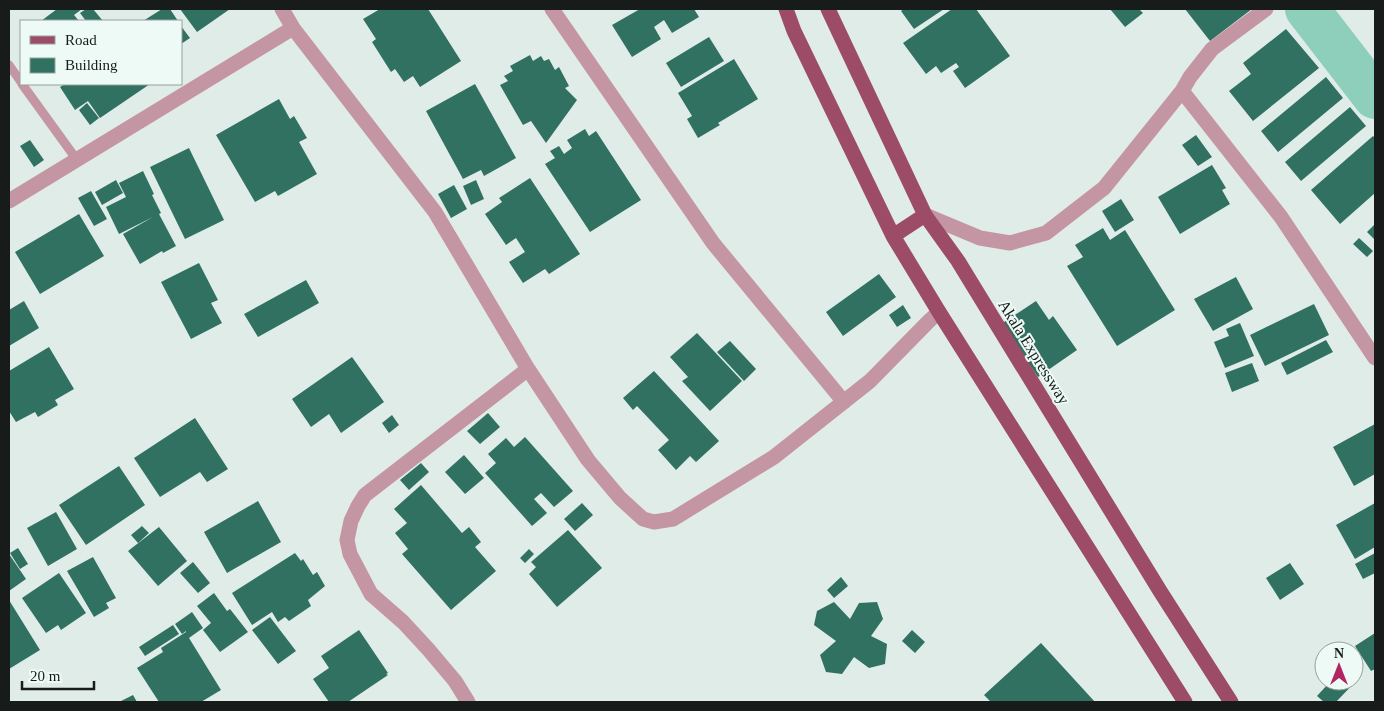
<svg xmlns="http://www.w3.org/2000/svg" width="1384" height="711" font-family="Georgia,serif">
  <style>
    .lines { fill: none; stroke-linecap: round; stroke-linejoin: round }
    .river { stroke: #8ecfbc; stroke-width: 44 }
    .building { fill: #317161 }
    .lane { stroke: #c495a2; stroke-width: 9 }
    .street { stroke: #c495a2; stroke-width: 15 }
    .primary { stroke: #9d4c67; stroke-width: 15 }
    .labels { text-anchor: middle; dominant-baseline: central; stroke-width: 4; stroke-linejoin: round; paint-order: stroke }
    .street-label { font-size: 16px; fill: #171c1a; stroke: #edfaf5 }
  </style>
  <rect width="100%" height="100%" fill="#e0ece8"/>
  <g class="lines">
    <path class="river" d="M1307 9 1375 97"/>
  </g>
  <path class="building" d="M57 9H82L74 15 79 21H41Z
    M86 9H93L103 21H86L80 13Z
    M162 9H170L178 21H143Z
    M180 9H230L197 32Z
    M380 9H428L461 61 420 87 413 76 404 82 395 69 391 72 372 42 376 39 363 19Z
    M640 9H694L699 17 672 33 664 20 654 27 661 39 632 57 612 25Z
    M904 9H944L914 29 901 11Z
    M952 9H976L1010 56 965 88 953 71 959 67 956 63 941 73 936 66 926 74 903 43Z
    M1110 9H1139L1143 13 1125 27Z
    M1185 9H1252L1210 41Z
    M181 26 190 38 181 44Z
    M1286 29 1319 68 1253 121 1229 91 1251 74 1243 63Z
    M709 37 724 61 681 87 666 63Z
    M530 55 533 61 541 56 544 61 549 59 555 70 559 67 569 86 565 88 577 100 546 143 531 121 523 125 500 85 508 81 504 76 513 71 510 66Z
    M734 59 758 99 718 123 720 125 698 138 687 119 692 116 678 93Z
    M1326 77 1343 98 1278 152 1261 131Z
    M65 84H150L100 118 88 101 75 110 60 87Z
    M475 84 516 158 484 176 481 170 463 179 426 111Z
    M279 99 290 119 294 116 307 138 299 142 317 174 278 196 275 191 255 202 216 135Z
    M87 103 99 118 90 125 79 110Z
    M1350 107 1366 126 1301 181 1285 162Z
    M585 129 589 136 596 131 641 200 590 232 545 164 555 158 550 151 559 146 564 154 572 148 567 140Z
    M1196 135 1212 157 1198 166 1182 145Z
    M1373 136 1375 138V193L1340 224 1311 190Z
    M30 140 44 160 34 167 20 146Z
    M189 148 224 220 185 239 150 167Z
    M1212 165 1226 188 1222 190 1230 204 1180 234 1158 197Z
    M143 171 154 194 152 195 161 213 159 214 176 246 163 253 162 251 140 264 123 234 153 217 119 234 106 207 126 197 119 183Z
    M530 178 580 254 549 274 545 269 523 283 509 262 525 252 516 238 506 245 485 214 502 202 499 198Z
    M116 180 123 193 102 205 95 192Z
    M476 180 484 199 471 205 463 186Z
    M454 185 467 209 451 218 438 194Z
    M91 191 107 219 94 226 78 198Z
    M1121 199 1134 220 1115 232 1102 211Z
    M79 214 104 256 40 294 15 252Z
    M1375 224V240L1367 232Z
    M1103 228 1110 240 1125 230 1175 310 1117 346 1067 266 1083 257 1075 245Z
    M1359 238 1373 251 1367 257 1353 244Z
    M199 263 218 300 211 303 222 323 191 339 161 282Z
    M879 274 896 297 843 336 826 312Z
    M1236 277 1253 309 1213 331 1194 299Z
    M306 280 319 303 258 337 244 314Z
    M24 301 39 328 9 346V310Z
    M1036 301 1049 320 1053 316 1077 350 1038 377 1021 352 998 326Z
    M1314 304 1329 335 1265 366 1250 335Z
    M903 305 911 318 897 327 889 315Z
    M1240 323 1254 356 1225 368 1214 342 1229 336 1226 329Z
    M697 333 742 381 710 411 682 381 688 377 670 357Z
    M1326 340 1333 352 1287 375 1281 363Z
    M730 341 756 369 744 381 717 352Z
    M49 347 74 389 55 400 58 405 38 417 35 412 16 422 9 411V371Z
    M352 357 384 402 341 433 329 414 311 427 292 399Z
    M1252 363 1259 381 1232 392 1225 373Z
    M654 371 719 441 696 462 690 456 676 470 658 450 669 440 637 406 633 410 623 398Z
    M488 413 500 427 480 444 467 431Z
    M392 415 399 425 389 433 382 423Z
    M195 418 228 469 207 482 200 472 160 497 134 458Z
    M1375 424V474L1354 486 1333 447Z
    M525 437 573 491 554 507 541 493 534 499 547 513 532 526 485 473 496 463 488 454 506 438 514 447Z
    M464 455 484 478 465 494 445 472Z
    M421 463 429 472 409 490 400 480Z
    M119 466 145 505 86 545 59 505Z
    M421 485 462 533 469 527 481 542 475 547 496 571 451 610 402 554 408 549 395 533 407 523 394 509Z
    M258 501 281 542 227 573 204 532Z
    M582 503 593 515 575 531 564 519Z
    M1375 503V547L1355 559 1336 525Z
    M56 512 77 549 48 566 27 528Z
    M142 526 149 533 138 543 131 535Z
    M159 527 187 561 158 586 128 551Z
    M568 530 602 568 557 607 529 574 536 567 531 562Z
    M18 548 28 564 20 569 10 553Z
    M529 549 534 554 525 563 520 558Z
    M295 553 301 561 303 559 313 575 317 572 325 586 308 600 311 606 289 621 285 617 278 622 272 612 252 625 232 593Z
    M1375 553V573L1363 579 1355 564Z
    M9 554 26 579 9 591Z
    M93 557 116 598 106 603 109 608 94 617 67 571Z
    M193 562 210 583 198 593 180 573Z
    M1290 563 1304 584 1280 600 1266 578Z
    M59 573 86 613 61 630 58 625 46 633 22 598Z
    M841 577 848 586 834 598 827 590Z
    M214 593 227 611 230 609 248 632 220 652 203 630 211 623 197 606Z
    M9 600 40 650 9 669Z
    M834 602 850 619 859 603 877 602 883 619 871 636 887 644 885 664 869 668 854 657 842 674 826 672 820 655 836 641 814 625 817 611Z
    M192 612 203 628 189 638 221 690 201 702H159L137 668 163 652 161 648 186 632V631L182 634 175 624Z
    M270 617 296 651 278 664 252 630Z
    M173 625 179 634 145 656 139 647Z
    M359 630 388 673 386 674 388 675 348 702H329L313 679 329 668 321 656Z
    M912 630 925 642 915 653 902 641Z
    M1375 633V669L1371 671 1355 646Z
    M1041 643 1095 702H991L984 695Z
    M1354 675 1358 679 1336 702H1324L1317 696 1328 684 1325 681H1354Z
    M133 695 137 702H119Z"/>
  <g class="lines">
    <path class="lane" d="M9 65 21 82
      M22 84 77 160"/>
    <path class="street" d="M282 9 293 28 435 212 528 369 588 460 620 498 643 519 654 522 673 519 774 457 870 381 929 321 939 312
      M552 9 713 243 844 402
      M1182 91 1281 217 1375 358
      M9 201 293 28
      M925 215 980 238 1010 243 1046 233 1104 188 1182 91 1190 77 1212 49 1266 9
      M468 702 455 681 428 649 403 622 371 594 350 554 347 540 351 521 358 506 365 495 528 369"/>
    <path class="primary" d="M786 9 794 31 893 236 939 312 1185 702
      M828 9 925 215 958 261 1160 591 1231 702
      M893 236 925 215"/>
  </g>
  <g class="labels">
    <g class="street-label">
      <text transform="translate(1034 352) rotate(58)">Akala Expressway</text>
    </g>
  </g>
  <rect width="1384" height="711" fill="none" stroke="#171c1a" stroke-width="20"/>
  <rect x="20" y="20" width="162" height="65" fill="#edfaf5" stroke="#97a19d"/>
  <rect x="30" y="36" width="25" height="8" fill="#9d4c67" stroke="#97a19d"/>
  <text x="65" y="45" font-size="15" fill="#171c1a">Road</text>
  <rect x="30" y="58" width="25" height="15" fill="#317161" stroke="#97a19d"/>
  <text x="65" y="70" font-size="15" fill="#171c1a">Building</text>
  <g transform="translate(1339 666)"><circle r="24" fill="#edfaf5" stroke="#97a19d"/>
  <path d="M0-4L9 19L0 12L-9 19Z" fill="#b12562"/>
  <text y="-8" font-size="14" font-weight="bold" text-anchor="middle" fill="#171c1a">N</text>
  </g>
  <path d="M22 681v8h72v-8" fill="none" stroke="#171c1a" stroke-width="2.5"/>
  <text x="30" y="681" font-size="15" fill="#171c1a" stroke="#edfaf5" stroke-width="4" paint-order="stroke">20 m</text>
</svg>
